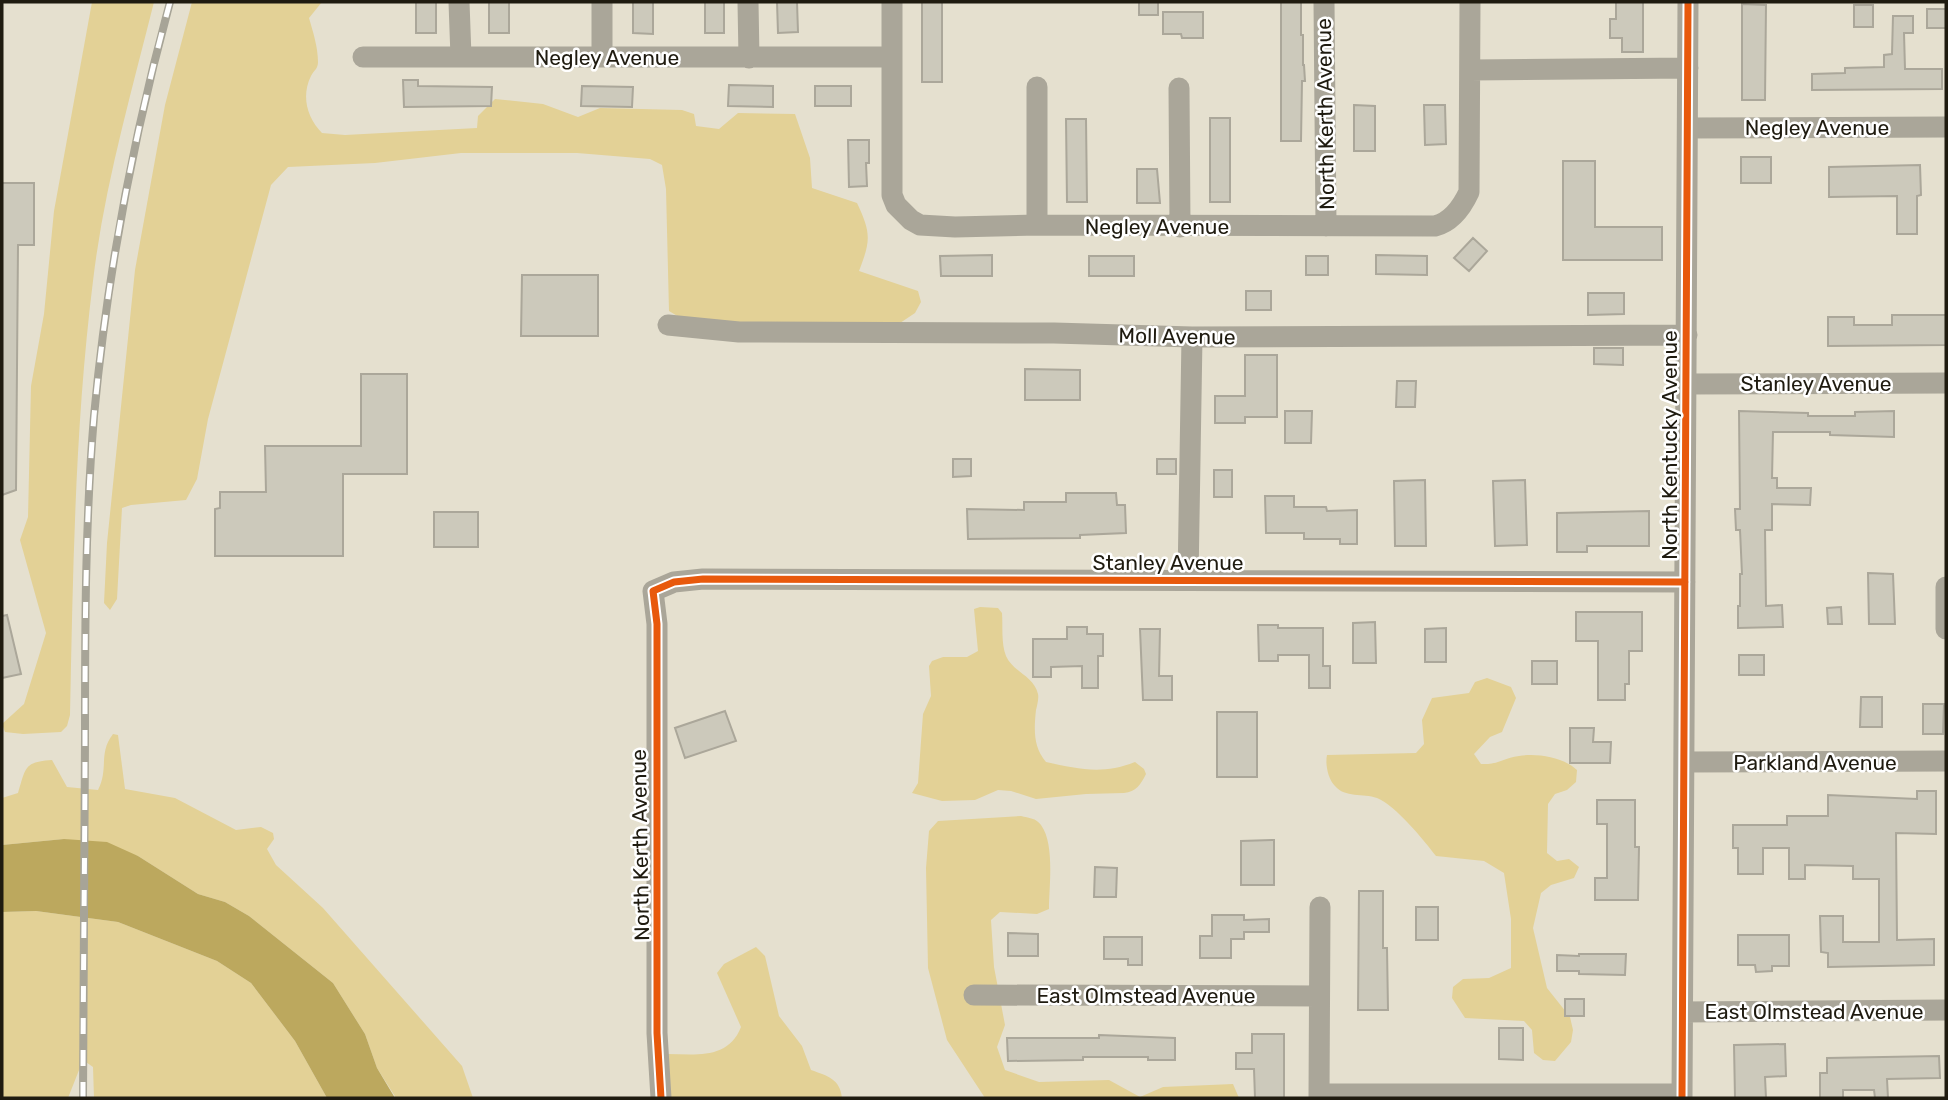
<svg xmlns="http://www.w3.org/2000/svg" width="1948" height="1100" font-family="Rubik,sans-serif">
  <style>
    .green { fill: #e3d196 }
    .water { fill: #bca85e }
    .building { fill: #ccc9bb; stroke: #aba79a; stroke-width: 2 }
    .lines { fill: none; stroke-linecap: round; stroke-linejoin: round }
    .minor { stroke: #aaa699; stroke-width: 21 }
    .rail-casing { stroke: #a7a497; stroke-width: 8 }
    .rail { stroke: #fff; stroke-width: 5; stroke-dasharray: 16; stroke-linecap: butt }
    .cycleway-casing { stroke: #fff; stroke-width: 11 }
    .cycleway { stroke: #e8590c; stroke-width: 7 }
    .labels { text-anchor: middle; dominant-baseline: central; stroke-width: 5; stroke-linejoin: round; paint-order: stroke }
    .street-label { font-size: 21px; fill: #1f1b10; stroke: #fff }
  </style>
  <rect width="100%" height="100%" fill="#e5e0cf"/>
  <path class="green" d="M92 2H154C131 94 104 187 93 281 75 425 73 570 70 715L67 726 61 732 23 734 5 732 2 724 24 704 46 633 20 540 28 517 31 386 44 314 54 211Z
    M192 2H322L309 18C313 32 318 47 318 62 318 69 314 70 311 76 301 96 307 118 322 133L345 135 477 128 478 116 495 99 543 104 578 117 600 108 682 110 694 114 696 126 719 129 738 113 795 114 810 158 812 188 857 203C871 233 871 240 859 271L918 291 921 302 915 313 894 327H714L679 317 669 311 666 189 662 165 650 159 577 153H461L375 163 288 167 271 185 208 419 197 479 186 500 131 505 122 508 117 599 110 610 104 603 107 543 135 270 165 105Z
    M980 607 998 608 1002 613C1003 627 1001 643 1006 656 1013 672 1034 676 1038 694 1039 698 1037 706 1036 710 1034 729 1033 747 1046 762 1079 769 1102 775 1135 762L1144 769 1146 774C1141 784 1136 792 1124 793L1086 794 1036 799 1011 791 998 790 975 800 942 801 912 793 918 783 923 714 931 696 929 666 932 661 943 657H967L978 651 974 609Z
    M1487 678 1511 687 1516 698 1502 732 1490 737 1474 754 1481 764C1498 765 1504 758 1519 756 1537 753 1563 757 1577 770L1576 782 1567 790 1555 794 1548 804 1547 853 1557 861 1569 859 1579 867 1574 878 1551 885 1541 893 1533 928 1547 988 1570 1017 1573 1030 1571 1042 1555 1061 1543 1060 1534 1053 1532 1030 1524 1021 1465 1018 1452 998 1453 987 1463 979 1489 978 1511 968V919L1504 873 1484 861 1436 856C1423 839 1396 806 1377 798 1363 793 1345 798 1335 786 1328 779 1325 764 1327 755L1416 753 1424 744 1422 720 1432 698 1469 693 1475 682Z
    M113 734 118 735 125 789 175 798 236 830 261 827 273 833 274 839 267 849 276 865 323 908 462 1066 473 1098H396L377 1068 365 1034 333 983 249 916 225 902 198 894 138 856 64 839 2 845V798L18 793C26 767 24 762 52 760L67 787 98 790C109 769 98 753 113 734Z
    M1021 816C1029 818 1036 818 1041 825 1055 844 1049 886 1049 909L1037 914 1000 912 991 920 994 967 1005 1025 997 1047 1005 1070 1039 1082 1109 1080 1140 1097 1163 1087 1233 1084 1239 1098H985L947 1040 928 968 926 868 929 831 938 821Z
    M36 911 118 922 217 961 251 983 295 1041 327 1098H94L93 1067 83 1060 68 1098H2V912Z
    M756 947 765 956 779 1016 802 1046 811 1070C828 1076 840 1079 842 1098H668L667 1054C696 1054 728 1060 741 1027L717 973 724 964Z"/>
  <path class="water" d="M64 839 107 842 138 856 198 894 225 902 249 916 333 983 365 1034 377 1068 395 1098H327L295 1041 251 983 217 961 118 922 36 911 2 912V845Z"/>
  <path class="building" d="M416 2H436V33H416Z
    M489 2H509V33H489Z
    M633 2H653V34L633 33Z
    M705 2H724V33H705Z
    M777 2H797L798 32 778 33Z
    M922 2H942V82H922Z
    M1139 2H1158V15H1139Z
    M1281 2H1301V35H1303V65H1304L1305 81H1302L1301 141H1281Z
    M1616 2H1643V52H1622V38H1610V19H1616Z
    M1742 4 1766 5 1765 100H1742Z
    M1854 5H1873V27H1854Z
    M1927 9H1946V28H1927Z
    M1163 12H1203V38H1182L1181 34H1163Z
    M1893 16H1913V33H1904L1905 69H1942V89L1812 90V74L1845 73V68L1884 67V55L1892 54Z
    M403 80H418V86L492 87 491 106 404 107Z
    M729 85 773 86V107L728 106Z
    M582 86 633 87 632 107 581 106Z
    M815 86H851V106H815Z
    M1354 105 1375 106V151H1354Z
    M1424 105H1445L1446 144 1425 145Z
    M1210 118H1230V202H1210Z
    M1066 119H1086L1087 202H1067Z
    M848 140H869V163H866L867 186 849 187Z
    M1741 157H1771V183H1741Z
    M1563 161H1595V227H1662V260H1563Z
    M1920 165 1921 195 1917 196V234H1897V196L1829 197V167Z
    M1137 169H1157L1160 203H1137Z
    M2 183H34V245H18L16 490 2 495Z
    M1473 238 1487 251 1469 271 1454 258Z
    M992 255V276H941L940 256Z
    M1376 255 1427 256V275L1376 274Z
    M1089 256H1134V276H1089Z
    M1306 256H1328V275H1306Z
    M522 275H598V336H521Z
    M1246 291H1271V310H1246Z
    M1588 293H1624V314L1588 315Z
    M1892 315H1946V345L1828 346V317H1854V325H1892Z
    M1594 348H1623V365L1594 364Z
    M1245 355H1277V417H1245V423H1215V396H1245Z
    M1025 369 1080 370V400H1025Z
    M361 374H407V474H343V556H215V509L220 508V492H266L265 446H361Z
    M1397 381H1416L1415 407H1396Z
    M1285 411H1312L1311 443H1285Z
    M1739 411 1808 413V416H1855V412L1894 411V437L1830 435V432H1773L1772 478H1777V488H1811L1810 505 1772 504V530H1765L1766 606 1782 605 1783 627 1738 628V606H1740V574H1742L1740 530H1736L1735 509H1740Z
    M953 459H971V476L953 477Z
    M1157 459H1176V474H1157Z
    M1214 470H1232V497H1214Z
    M1425 480 1426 546H1395L1394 481Z
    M1525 480 1527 545 1495 546 1493 481Z
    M1066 493H1116L1117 505H1125L1126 533 1080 535V538L968 539 967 509 1024 510V502H1066Z
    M1265 496H1294V507H1326L1327 511 1357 510V544H1340V539H1304V533H1266Z
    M1649 511V546H1587V552H1557V513Z
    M434 512H478V547H434Z
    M1868 573 1893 574 1895 624H1869Z
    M1841 607 1842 624H1828L1827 608Z
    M1576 612H1642V651H1629V684H1625V700H1598V641H1576Z
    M7 615 21 674 2 678V616Z
    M1375 622 1376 663H1353V623Z
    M1258 625H1278V628H1323V666H1330V688H1309V655H1278V661H1259Z
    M1067 627H1087V634H1103V656H1098V688H1082V666L1051 667V677H1033V639H1067Z
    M1446 628V662H1425V629Z
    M1140 629H1160L1159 676H1172V700H1143Z
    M1739 655H1764V675H1739Z
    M1532 661H1557V684H1532Z
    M1861 697H1882V727H1860Z
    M1923 704H1944L1943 734H1923Z
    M725 711 736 741 685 758 675 728Z
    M1217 712H1257V777H1217Z
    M1570 728H1594L1593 742H1611L1610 763H1570Z
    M1917 791H1936V834L1896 833 1897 940 1934 939V965L1828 967V953L1821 952 1820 916H1843V942H1879V879H1853V866L1805 865V879H1789V848H1763V874H1738V848H1733V825H1787V816H1828V795L1917 799Z
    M1597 800H1635V847H1639L1638 900H1595V878H1607V824H1597Z
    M1274 840V885H1241V841Z
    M1095 867 1117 868 1116 897H1094Z
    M1359 891H1383V948H1387L1388 1010H1358Z
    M1416 907H1438V940H1416Z
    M1212 915H1244V920L1269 919V932H1244V939H1231V958H1200V936H1212Z
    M1008 933 1038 934V956H1008Z
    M1738 935H1789V966H1772V971L1756 972 1755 965H1738Z
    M1104 937H1142V965H1128V959H1104Z
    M1579 954H1626L1625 975 1579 974V971H1557V955L1579 956Z
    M1565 999H1584V1016H1565Z
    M1499 1028H1523V1060L1499 1059Z
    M1252 1034H1284V1098H1255L1254 1069H1236V1053H1252Z
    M1099 1035 1175 1038V1060H1148V1057H1083V1060L1008 1061 1007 1038H1099Z
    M1785 1044 1786 1076 1765 1077 1766 1098H1735L1734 1045Z
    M1939 1056 1940 1078 1887 1079 1888 1098H1875L1874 1090H1843V1098H1820V1073H1827V1058Z"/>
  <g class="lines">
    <path class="minor" d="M459 2 461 57
      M602 2V57
      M748 2 749 58
      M892 2V195L896 205 911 220 920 225 955 227 1037 225 1435 226C1451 222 1462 207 1469 192L1470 2
      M1324 2 1326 226
      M363 57H892
      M1470 70 1688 68
      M1179 88 1180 227
      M1688 128 1946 127
      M1037 225V87
      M668 325 739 332 1054 333 1192 337 1687 335
      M1686 384 1946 383
      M1188 580 1192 337
      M1946 587V629
      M1684 762 1946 761
      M974 995 1319 996
      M1683 1012 1946 1010
      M1319 1094H1682
      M661 1098 657 1033V624L653 591 674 582 703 579 1685 582
      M1319 1098 1320 907
      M1682 1098 1688 2"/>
    <defs>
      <path id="rail" d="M83 1098C83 978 85 858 85 738 85 630 85 523 94 416 107 275 133 138 170 2"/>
    </defs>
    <use href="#rail" class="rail-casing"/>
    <use href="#rail" class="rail"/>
    <defs>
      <path id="cycleway" d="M661 1098 657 1033V624L653 591 674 582 703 579 1685 582
        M1682 1098 1688 2"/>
    </defs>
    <use href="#cycleway" class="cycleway-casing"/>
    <use href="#cycleway" class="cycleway"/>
  </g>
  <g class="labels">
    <g class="street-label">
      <text x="607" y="57">Negley Avenue</text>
      <text transform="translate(1325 114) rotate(-91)">North Kerth Avenue</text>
      <text x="1817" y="127">Negley Avenue</text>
      <text x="1157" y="226">Negley Avenue</text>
      <text transform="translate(1177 336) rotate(1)">Moll Avenue</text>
      <text x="1816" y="383">Stanley Avenue</text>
      <text transform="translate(1669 445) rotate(-90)">North Kentucky Avenue</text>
      <text x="1168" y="562">Stanley Avenue</text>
      <text x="1815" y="762">Parkland Avenue</text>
      <text transform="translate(640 845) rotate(-91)">North Kerth Avenue</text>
      <text x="1146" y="995">East Olmstead Avenue</text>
      <text x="1814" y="1011">East Olmstead Avenue</text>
    </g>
  </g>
  <rect width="1948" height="1100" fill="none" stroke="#1f1b10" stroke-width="7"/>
</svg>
